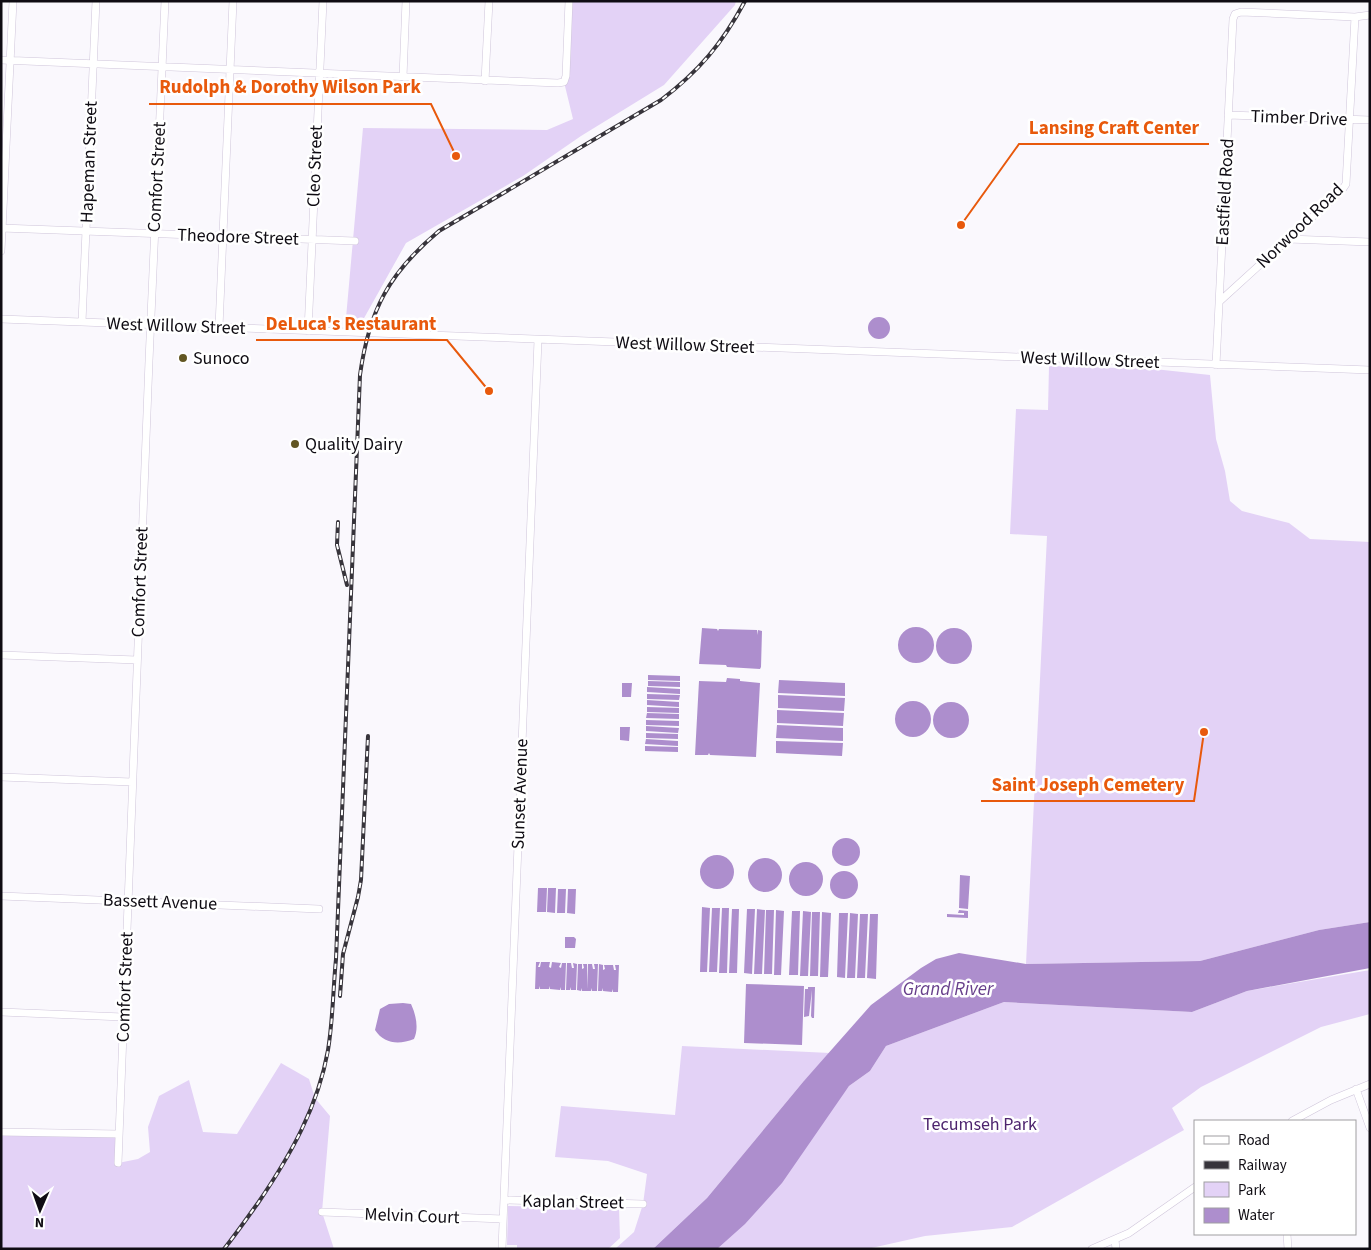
<svg xmlns="http://www.w3.org/2000/svg" width="1371" height="1250" font-family="'Source Sans 3',sans-serif">
  <style>
    .green { fill: #e3d2f6 }
    .water { fill: #ad8ecd }
    .lines { fill: none; stroke-linecap: round; stroke-linejoin: round }
    .minor-casing { stroke: #cfc5da; stroke-width: 8 }
    .minor { stroke: #fff; stroke-width: 7 }
    .rail-casing { stroke: #37343b; stroke-width: 4 }
    .rail { stroke: #fff; stroke-width: 2; stroke-dasharray: 5.5; stroke-linecap: butt }
    .poi-dot { fill: #625622; stroke: #fff; stroke-width: 2 }
    .labels { text-anchor: middle; dominant-baseline: central; stroke-width: 5; stroke-linejoin: round; paint-order: stroke }
    .street-label { font-size: 18px; fill: #0f0c13; stroke: #fff }
    .poi-label { font-size: 18px; fill: #0f0c13; stroke: #fff; text-anchor: start }
    .park-label { font-size: 18px; fill: #4d246e; stroke: #fff }
    .water-label { font-size: 19px; font-style: italic; fill: #673f8b; stroke: #fff }
    .leader { fill: none; stroke: #e8590c; stroke-width: 2 }
    .callout-dot { fill: #e8590c; stroke: #fff; stroke-width: 2 }
    .callout-label { font-size: 19px; text-anchor: middle; font-weight: bold; fill: #e8590c; stroke: #fff; stroke-width: 5; stroke-linejoin: round; paint-order: stroke }
  </style>
  <rect width="100%" height="100%" fill="#faf8fd"/>
  <path class="green" d="M567 1H736L735 5 664 85 581 136 523 176 406 243 363 320 346 318 363 128 547 130 573 119 564 82Z
    M1049 366 1154 369 1210 375 1216 439 1225 471 1230 501 1242 511 1289 523 1310 539 1370 542V922L1319 930 1200 961 1026 964 1047 536 1010 534 1016 409 1048 410Z
    M1370 970V1014L1321 1027 1201 1087 1172 1108 1184 1130 1012 1227 925 1236 867 1249H714L849 1086 870 1071 886 1046 1004 1002 1192 1012 1247 991Z
    M682 1046 830 1053 803 1082 707 1198 653 1249H615L634 1232 643 1204 647 1174 608 1161 555 1157 561 1106 675 1115Z
    M281 1063 309 1079 315 1098 330 1116 322 1212 334 1249H1V1132L119 1134 118 1163 138 1159 150 1152 148 1127 159 1096 189 1080 203 1132 237 1134Z
    M508 1206 619 1208 620 1238 608 1249H517V1245H507Z"/>
  <path class="water" d="M868 328a11 11 0 1 1 22 0a11 11 0 1 1-22 0Z
    M898 645a18 18 0 1 1 36 0a18 18 0 1 1-36 0Z
    M936 646a18 18 0 1 1 36 0a18 18 0 1 1-36 0Z
    M702 628 717 629 718 631 719 629 757 630V635L758 630 762 631 761 667 760 669 727 667 726 665 699 664Z
    M648 675 680 676V681L648 680Z
    M727 678 740 679V681L760 683 756 757 710 755 709 753 708 755H695L699 681 726 682Z
    M779 680 845 683V696L778 693Z
    M648 681 680 682V687L648 686Z
    M622 683H632L631 697H622Z
    M647 687 680 689V694L647 692Z
    M647 694 680 695 679 700 647 699Z
    M778 695 845 698 844 711 778 708Z
    M647 700 679 702V707L647 705Z
    M895 719a18 18 0 1 1 36 0a18 18 0 1 1-36 0Z
    M933 720a18 18 0 1 1 36 0a18 18 0 1 1-36 0Z
    M647 707 679 708V713L647 712Z
    M777 710 844 713 843 726 777 723Z
    M647 713 679 714V719L646 718Z
    M646 720 679 721V726L646 725Z
    M777 725 843 728V741L776 738Z
    M646 726 679 728 678 733 646 731Z
    M620 727H630L629 741 620 740Z
    M646 733 678 734V739L646 738Z
    M646 739 678 741V746L645 744Z
    M776 741 843 743 842 756 776 753Z
    M645 746 678 747V752L645 751Z
    M832 852a14 14 0 1 1 28 0a14 14 0 1 1-28 0Z
    M700 872a17 17 0 1 1 34 0a17 17 0 1 1-34 0Z
    M748 875a17 17 0 1 1 34 0a17 17 0 1 1-34 0Z
    M789 879a17 17 0 1 1 34 0a17 17 0 1 1-34 0Z
    M830 885a14 14 0 1 1 28 0a14 14 0 1 1-28 0Z
    M960 875 970 876 968 909 959 908Z
    M538 888H547L546 912H537Z
    M548 888H556L555 913 547 912Z
    M558 889H566L565 913H557Z
    M568 889H576L575 914 567 913Z
    M702 907 710 908 707 972H700Z
    M712 908H720L717 972H709Z
    M722 908H729L727 973H719Z
    M732 909H739L737 973H729Z
    M747 909H755L752 974 744 973Z
    M757 909 765 910 762 974H754Z
    M766 910H774L772 974H764Z
    M776 910 784 911 781 975H774Z
    M959 910 968 911V918L947 917V914L964 915V913H958Z
    M792 911H800L798 975H789Z
    M803 911 811 912 808 976H800Z
    M812 912H820L818 976H810Z
    M822 912 831 913 828 977H820Z
    M839 913H848L845 978 837 977Z
    M850 913 858 914 855 978H847Z
    M860 914H868L865 978H857Z
    M870 914H878L876 979 867 978Z
    M1370 922V968L1247 991 1192 1012 1004 1002 886 1046 870 1071 849 1086 782 1183 745 1224 717 1249H653L707 1198 803 1082 871 1005 921 968 936 959 959 953 1026 964 1200 961 1319 930Z
    M565 937H574L576 939 575 948H565Z
    M536 962H540L538 967H540L541 962H550L549 967 551 968 552 962 561 963 559 967 561 968 562 963H566L565 990H561L560 987V990L550 989V986L549 989H540V986L539 989H535Z
    M567 963H571L572 968H574L573 963 577 964 576 990H571V987L570 990H566Z
    M578 964H582V969L584 968 583 964H587V989L588 964H592L593 969H595L594 964H598L597 991H592V988L591 991H582L581 988V991L577 990Z
    M599 964 603 965V970L605 969 604 965H613L614 970H616L615 965H619L618 992H613V989L612 992 603 991 602 988V991H598Z
    M746 984 804 986 802 1045 744 1043Z
    M808 987H815L814 1018H812L811 1016 812 990 809 1016 804 1017 805 989H808Z
    M403 1003 411 1004C416 1015 419 1028 414 1039 399 1045 384 1044 375 1030L380 1009 389 1004Z"/>
  <g class="lines">
    <defs>
      <path id="minor" d="M1 60 558 83 564 82 566 76 569 1
        M403 77 406 1
        M485 81 489 1
        M1228 115 1370 120
        M1 228 355 241
        M1288 239 1370 242
        M1 251 13 1
        M1220 301 1342 190 1346 184 1355 17
        M1 319 1370 370
        M82 322 96 1
        M219 327 233 1
        M308 331 323 1
        M1216 365 1233 19 1235 14 1241 12 1355 17 1370 15
        M1 655 137 660
        M1 777 132 782
        M1 896 319 909
        M1 1012 123 1017
        M1356 1089 1370 1128
        M1292 1121 1331 1100 1370 1084
        M1 1132 119 1134
        M118 1163 149 361 165 1
        M504 1200 643 1204
        M322 1212 503 1219
        M1287 1234 1288 1249
        M1115 1240 1116 1249
        M502 1249 538 340
        M1092 1249 1129 1233 1195 1187"/>
    </defs>
    <use href="#minor" class="minor-casing"/>
    <use href="#minor" class="minor"/>
    <defs>
      <path id="rail" d="M338 522 337 545 347 585
        M340 996 343 954 358 897 361 880 368 736
        M224 1249C236 1234 247 1218 258 1203 290 1156 318 1107 328 1050 333 1020 333 989 336 959L360 375C369 310 389 273 439 231L661 100C699 71 722 44 745 1"/>
    </defs>
    <use href="#rail" class="rail-casing"/>
    <use href="#rail" class="rail"/>
  </g>
  <g class="poi-dot">
    <circle cx="183" cy="358" r="5"/>
    <circle cx="295" cy="444" r="5"/>
  </g>
  <g class="labels">
    <g class="street-label">
      <text transform="translate(1299 118) rotate(2)">Timber Drive</text>
      <text transform="translate(89 162) rotate(-88)">Hapeman Street</text>
      <text transform="translate(315 166) rotate(-88)">Cleo Street</text>
      <text transform="translate(157 177) rotate(-87)">Comfort Street</text>
      <text transform="translate(1225 192) rotate(-87)">Eastfield Road</text>
      <text transform="translate(1300 226) rotate(-44)">Norwood Road</text>
      <text transform="translate(238 237) rotate(2)">Theodore Street</text>
      <text transform="translate(176 326) rotate(2)">West Willow Street</text>
      <text transform="translate(685 345) rotate(2)">West Willow Street</text>
      <text transform="translate(1090 360) rotate(2)">West Willow Street</text>
      <text transform="translate(140 582) rotate(-88)">Comfort Street</text>
      <text transform="translate(520 794) rotate(-88)">Sunset Avenue</text>
      <text transform="translate(160 902) rotate(2)">Bassett Avenue</text>
      <text transform="translate(125 987) rotate(-88)">Comfort Street</text>
      <text transform="translate(573 1202) rotate(1)">Kaplan Street</text>
      <text transform="translate(412 1216) rotate(2)">Melvin Court</text>
    </g>
    <g class="poi-label">
      <text x="193" y="358">Sunoco</text>
      <text x="305" y="444">Quality Dairy</text>
    </g>
    <g class="park-label">
      <text x="980" y="1124">Tecumseh Park</text>
    </g>
    <g class="water-label">
      <text x="948" y="989">Grand River</text>
    </g>
  </g>
  <path class="leader" d="M456 156L431 104H149M961 225L1019 144H1209M489 391L447 340H256M1204 732L1194 801H981"/>
  <g class="callout-dot">
    <circle cx="456" cy="156" r="5"/>
    <circle cx="961" cy="225" r="5"/>
    <circle cx="489" cy="391" r="5"/>
    <circle cx="1204" cy="732" r="5"/>
  </g>
  <g class="callout-label">
    <text x="290" y="93">Rudolph &amp; Dorothy Wilson Park</text>
    <text x="1114" y="134">Lansing Craft Center</text>
    <text x="351" y="330">DeLuca's Restaurant</text>
    <text x="1088" y="791">Saint Joseph Cemetery</text>
  </g>
  <rect width="1371" height="1250" fill="none" stroke="#0f0c13" stroke-width="5"/>
  <rect x="1194" y="1120" width="162" height="115" fill="#ffffff" stroke="#9f9ea1"/>
  <rect x="1204" y="1136" width="25" height="8" fill="#ffffff" stroke="#9f9ea1"/>
  <text x="1238" y="1145" font-size="15" fill="#0f0c13">Road</text>
  <rect x="1204" y="1161" width="25" height="8" fill="#37343b" stroke="#9f9ea1"/>
  <text x="1238" y="1170" font-size="15" fill="#0f0c13">Railway</text>
  <rect x="1204" y="1182" width="25" height="15" fill="#e3d2f6" stroke="#9f9ea1"/>
  <text x="1238" y="1195" font-size="15" fill="#0f0c13">Park</text>
  <rect x="1204" y="1208" width="25" height="15" fill="#ad8ecd" stroke="#9f9ea1"/>
  <text x="1238" y="1220" font-size="15" fill="#0f0c13">Water</text>
  <g transform="translate(40 1210) rotate(182)" stroke="#ffffff" stroke-width="4" paint-order="stroke">
  <path d="M0-4L9 19L0 12L-9 19Z" fill="#0f0c13"/>
  <text y="-8" font-size="14" font-weight="bold" text-anchor="middle" fill="#0f0c13">N</text>
  </g>
</svg>
